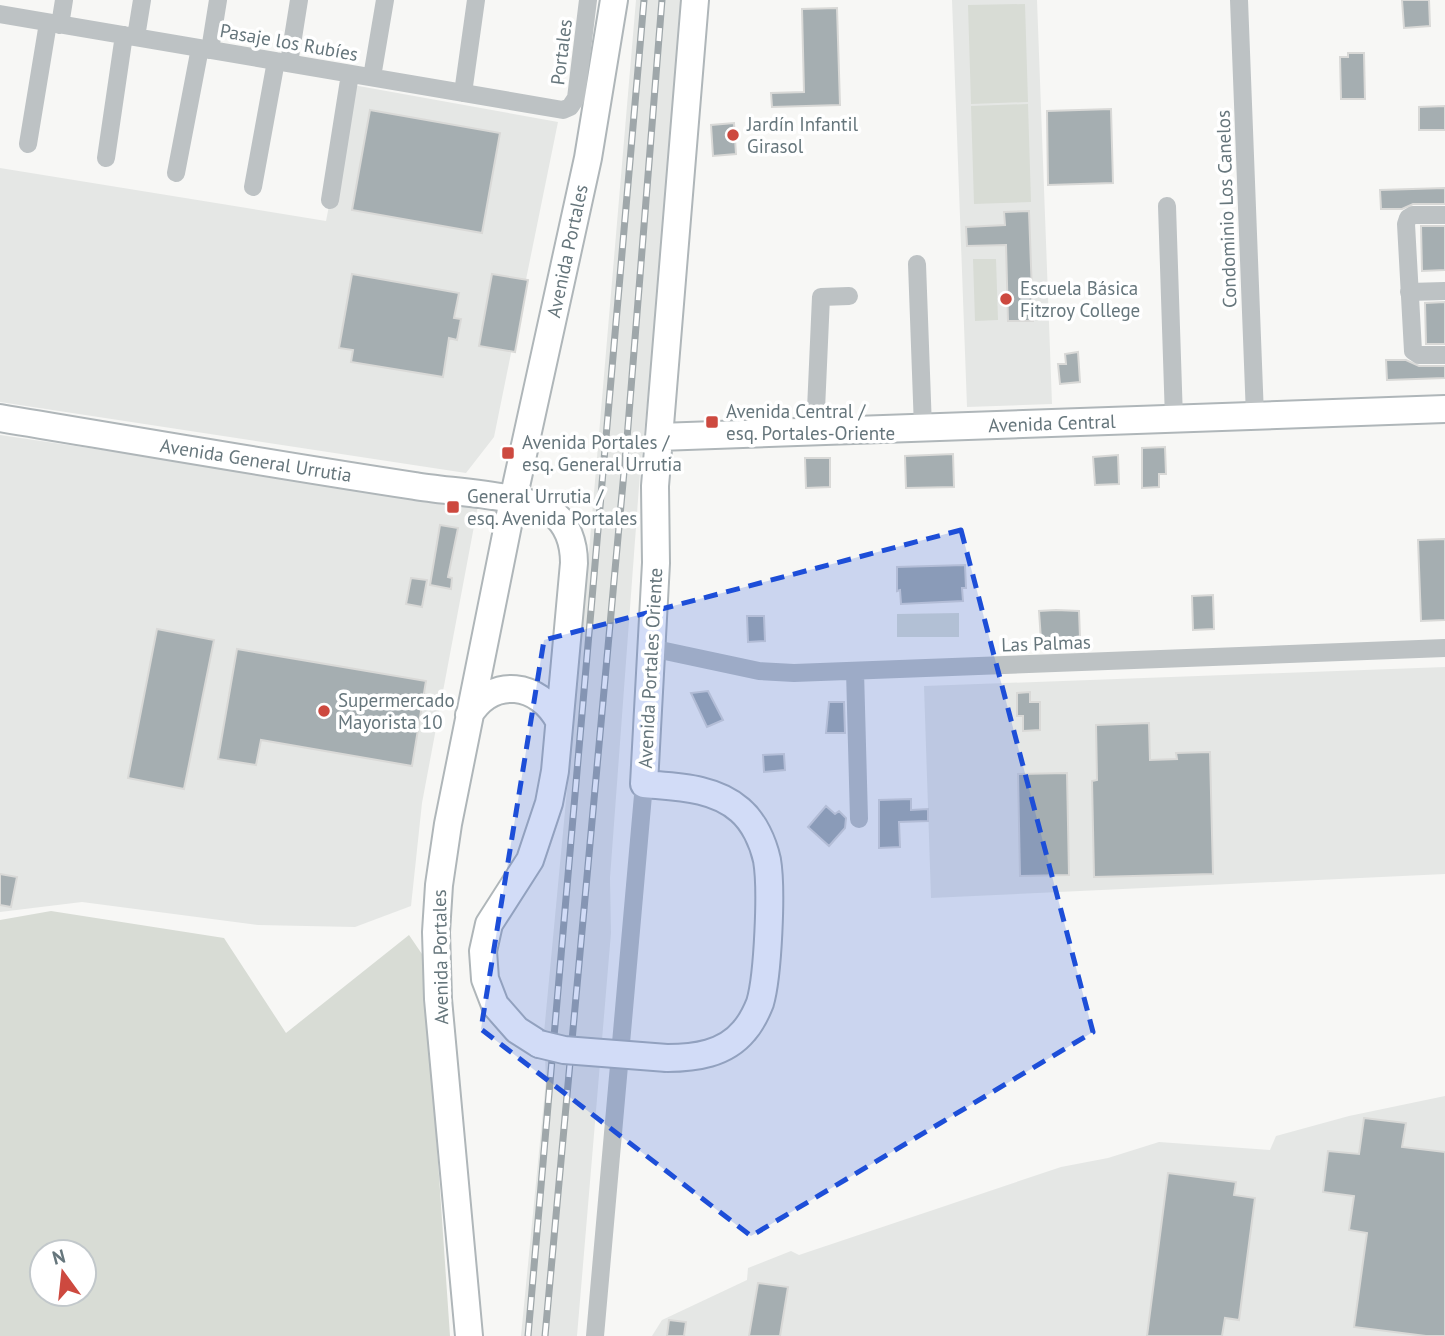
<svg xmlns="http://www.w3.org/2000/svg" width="1445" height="1336" font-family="'PT Sans',sans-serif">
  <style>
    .built { fill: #e5e7e5 }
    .green { fill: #d8dcd5; fill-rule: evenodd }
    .building { fill: #a5aeb1; stroke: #d9d9d7; stroke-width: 2 }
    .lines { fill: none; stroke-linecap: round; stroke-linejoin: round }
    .secondary-casing { stroke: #afb6b9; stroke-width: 30 }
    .street { stroke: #bdc2c4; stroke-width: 18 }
    .secondary { stroke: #fff; stroke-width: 26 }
    .rail-casing { stroke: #9fa7aa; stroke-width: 7 }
    .rail { stroke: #fff; stroke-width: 4.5; stroke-dasharray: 13; stroke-linecap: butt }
    .secondary-bridge-casing { stroke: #afb6b9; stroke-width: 30; stroke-linecap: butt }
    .secondary-bridge { stroke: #fff; stroke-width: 26 }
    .marked { fill: #1d4ed8; fill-opacity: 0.2; stroke: #1d4ed8; stroke-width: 5; stroke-dasharray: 14 9; stroke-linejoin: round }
    .poi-dot { fill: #cd493f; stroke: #fff; stroke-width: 2.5 }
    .labels { text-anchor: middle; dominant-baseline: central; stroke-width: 7; stroke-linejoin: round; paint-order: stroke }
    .street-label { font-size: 19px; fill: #66767c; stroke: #fff }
    .poi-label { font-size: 19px; fill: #66767c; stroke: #fff; text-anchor: start }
  </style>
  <rect width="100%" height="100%" fill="#f7f7f5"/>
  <path class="built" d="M636 0H685L676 116 640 473 610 878 611 933 577 1336H521L546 1080 544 1033 584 610Z
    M952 0H1037L1052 404 967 407Z
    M353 85 558 122 494 437 466 473 0 402V168L326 221Z
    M0 435 478 505 422 803 411 906 355 927 258 925 82 902 0 912Z
    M1445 667V874L931 898 924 686Z
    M1445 1096V1336H652L662 1320 747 1280 748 1268 791 1251 799 1255 1061 1167 1108 1158 1159 1142 1270 1150 1276 1136 1349 1116Z"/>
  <path class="green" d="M1025 4 1028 102 971 104 968 5Z
    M1028 104 1031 202 974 204 971 106Z
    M973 259H996L998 320 975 321Z
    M959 613V637H897V614Z
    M51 911 224 938 286 1033 409 935 424 957 450 1336H0V920ZM42 1252H84V1294H42Z"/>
  <path class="building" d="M1402 0H1429L1430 26 1404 28Z
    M837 8 840 105 772 107 771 93 804 92 802 9Z
    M1348 53H1364L1365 99H1341L1340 57H1348Z
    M1445 106V130H1419V107Z
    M1111 109 1113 183 1048 185 1047 111Z
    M370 110 500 133 482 233 352 210Z
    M734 123 736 154 713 156 711 125Z
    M1445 188V204H1413L1402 209H1381L1380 190Z
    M1029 211 1033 321H1008L1006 245 967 246 966 227 1005 225 1004 212Z
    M1421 226H1445V270L1422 271Z
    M352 274 459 293 454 318 461 319 457 340 449 338 443 377 351 362 353 350 339 348Z
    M492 274 528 280 515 352 479 346Z
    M1445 302V344H1426L1425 303Z
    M1078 352 1080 382 1060 384 1058 364H1066L1065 354Z
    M1386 360H1406L1419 366H1445V378L1387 380Z
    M1165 447 1166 474H1159V487L1142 488V448Z
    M953 454 954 487 906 488 905 456Z
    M1118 455 1119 484 1095 485 1093 457Z
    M805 458H830V487L806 488Z
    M440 525 458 528 448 577 452 578 451 589 430 585Z
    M1445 539V620L1421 621 1418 540Z
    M965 565 966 588H962L963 601 901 604 900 590 897 591V567Z
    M411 578 427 580 422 607 406 604Z
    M1213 595 1214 629 1193 630 1192 596Z
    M1056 610 1079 611 1080 638 1041 640 1039 611Z
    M747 616H764L765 641 748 642Z
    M157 629 214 640 184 789 128 778Z
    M237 649 426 681 412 766 261 740 256 765 218 759Z
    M708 691 723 720 707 727 691 693Z
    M1030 692V702H1040V730L1023 731V716H1017V693Z
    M829 702H844L845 733H826Z
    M1149 723 1150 760 1177 759 1176 753 1210 752 1213 874 1094 877 1092 781 1097 780 1096 725Z
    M784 754 785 770 764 772 763 755Z
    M1067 773 1069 875 1020 876 1018 774Z
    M911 799V810L928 809V821L899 822 900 847 879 848V800Z
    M826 806 835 814 839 811 846 818 845 828 829 846 808 827Z
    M0 874 17 877 11 907 0 905Z
    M1364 1118 1406 1123 1402 1147 1445 1152V1336H1426L1354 1327 1367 1233 1349 1230 1354 1196 1323 1192 1328 1151 1359 1154Z
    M1168 1173 1236 1182 1234 1195 1255 1198 1239 1320 1225 1318 1222 1336H1147Z
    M758 1283 788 1287 780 1336H749Z
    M669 1320 686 1322 684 1336H667Z"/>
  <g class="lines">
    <defs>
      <path id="secondary" d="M0 418C138 441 277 465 415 486 449 492 524 495 551 512 568 523 574 544 574 563L555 771 549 803 530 860 489 924 483 951 485 979 495 1005 517 1030 539 1044
        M659 437 1445 409
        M469 715C493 676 539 683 559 721
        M667 1058C695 1058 725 1054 744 1031 751 1023 756 1013 760 1003 768 976 772 889 767 860 763 842 754 822 740 810 714 787 676 787 644 784L656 563 655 486 695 0
        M469 1336 438 999 436 932 439 885 448 824 513 500 588 158 614 0"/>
    </defs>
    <use href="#secondary" class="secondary-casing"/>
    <path class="street" d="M1239 0 1255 416
      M0 14 563 110 570 107 576 98 588 0
      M60 25 64 0
      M136 37 142 0
      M210 50 218 0
      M289 63 299 0
      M372 77 385 0
      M463 93 476 0
      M28 144 48 23
      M106 158 124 35
      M176 173 200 48
      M253 187 276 61
      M330 200 350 74
      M1167 206 1174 419
      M1445 215H1413L1408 218 1406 224 1413 351 1419 355H1445
      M917 264 923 428
      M1409 292 1445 291
      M815 432 821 297 849 296
      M651 648 759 671 794 673 1445 648
      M855 671 859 819
      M595 1336 644 784"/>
    <use href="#secondary" class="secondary"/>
    <defs>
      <path id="rail" d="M528 1336 644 0
        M545 1336 627 439 662 0"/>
    </defs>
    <use href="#rail" class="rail-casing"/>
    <use href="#rail" class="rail"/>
    <defs>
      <path id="secondary-bridge" d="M539 1044 564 1050 667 1058"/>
    </defs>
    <use href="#secondary-bridge" class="secondary-bridge-casing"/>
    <use href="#secondary-bridge" class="secondary-bridge"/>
  </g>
  <path class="marked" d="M961 530 1093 1032 751 1236 481 1029 544 640Z"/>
  <g class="poi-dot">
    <circle cx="733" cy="135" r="7"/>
    <circle cx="1006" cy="299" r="7"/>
    <rect x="705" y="415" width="14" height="14" rx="3.5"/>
    <rect x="501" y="446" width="14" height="14" rx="3.5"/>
    <rect x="446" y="500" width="14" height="14" rx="3.5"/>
    <circle cx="324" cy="711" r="7"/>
  </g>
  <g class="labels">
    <g class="street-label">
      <text transform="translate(289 42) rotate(10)">Pasaje los Rubíes</text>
      <text transform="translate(561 52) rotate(-83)">Portales</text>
      <text transform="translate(1226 209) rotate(-92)">Condominio Los Canelos</text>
      <text transform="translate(567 251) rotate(-78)">Avenida Portales</text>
      <text transform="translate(1052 423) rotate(-2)">Avenida Central</text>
      <text transform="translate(256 460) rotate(9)">Avenida General Urrutia</text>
      <text transform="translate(1046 643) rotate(-2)">Las Palmas</text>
      <text transform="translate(650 668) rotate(-87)">Avenida Portales Oriente</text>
      <text transform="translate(440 957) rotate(-91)">Avenida Portales</text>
    </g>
    <g class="poi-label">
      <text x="747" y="124">Jardín Infantil<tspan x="747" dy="22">Girasol</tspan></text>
      <text x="1020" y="288">Escuela Básica<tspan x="1020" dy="22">Fitzroy College</tspan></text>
      <text x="726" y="411">Avenida Central /<tspan x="726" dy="22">esq. Portales-Oriente</tspan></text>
      <text x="522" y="442">Avenida Portales /<tspan x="522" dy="22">esq. General Urrutia</tspan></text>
      <text x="467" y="496">General Urrutia /<tspan x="467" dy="22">esq. Avenida Portales</tspan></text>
      <text x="338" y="700">Supermercado<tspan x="338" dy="22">Mayorista 10</tspan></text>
    </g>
  </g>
  <g transform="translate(63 1273) rotate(345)"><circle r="33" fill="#ffffff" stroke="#c2c8cb" stroke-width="2"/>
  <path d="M0-5L12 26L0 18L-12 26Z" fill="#cd493f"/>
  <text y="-10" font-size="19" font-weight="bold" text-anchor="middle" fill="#66767c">N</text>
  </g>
</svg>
